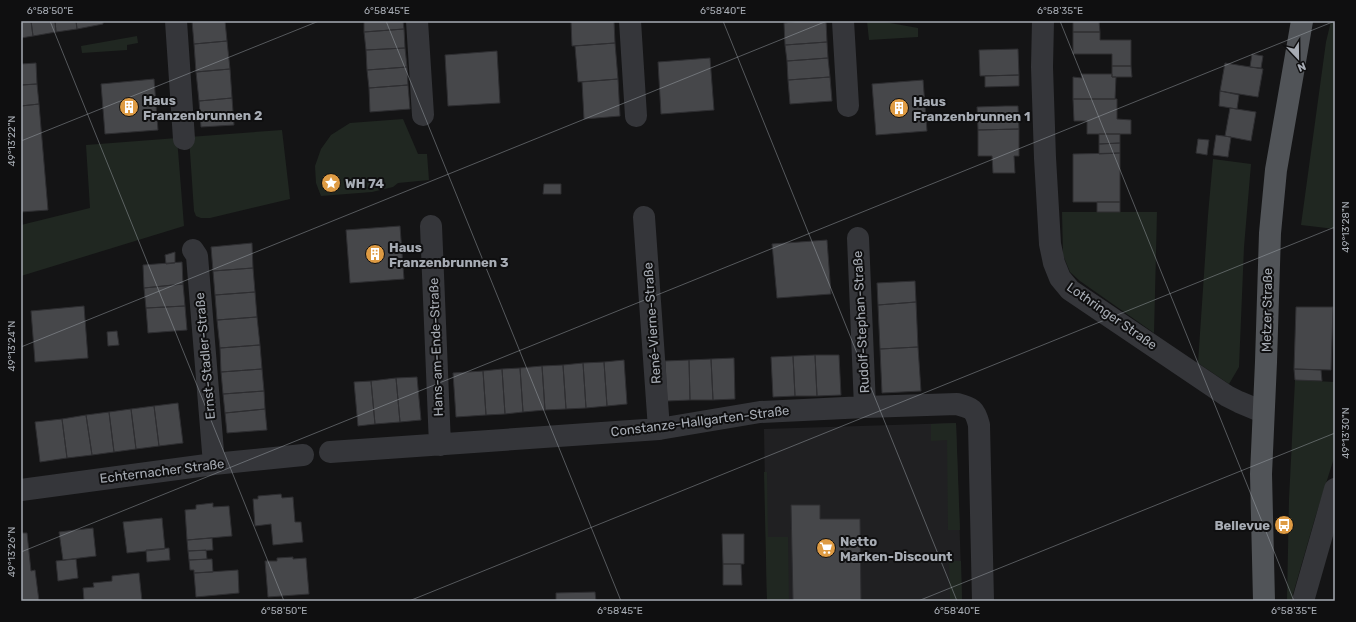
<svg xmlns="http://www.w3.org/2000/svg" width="1356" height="622" font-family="Rubik,sans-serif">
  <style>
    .built { fill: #202022 }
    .green { fill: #202721 }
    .building { fill: #46474a; stroke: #2e2e31 }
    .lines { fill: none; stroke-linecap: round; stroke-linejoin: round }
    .street { stroke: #35363a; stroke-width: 22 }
    .primary { stroke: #515458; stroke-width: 22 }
    .ticks { fill: none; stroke: #a7acb4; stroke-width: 1; stroke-opacity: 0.45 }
    .labels { text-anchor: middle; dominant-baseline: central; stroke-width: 4; stroke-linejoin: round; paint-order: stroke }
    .poi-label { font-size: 13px; font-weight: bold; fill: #a7acb4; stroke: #0f0f10; text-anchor: start }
    .street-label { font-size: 13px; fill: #a7acb4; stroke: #0f0f10 }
    .neatline { fill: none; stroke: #a7acb4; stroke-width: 1.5 }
    .ticks-label { font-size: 10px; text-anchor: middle; fill: #a7acb4 }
  </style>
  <rect width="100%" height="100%" fill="#141415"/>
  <path class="built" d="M956 423 962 601H767L764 429Z"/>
  <path class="green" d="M867 21H879L918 28V37L869 40Z
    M1331 21H1335V229L1301 225 1326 42Z
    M137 36 138 43 127 45V50L82 53 81 46Z
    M403 119 418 154H427L429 180 398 183 393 187 372 192 321 196 316 183 315 166 321 149 331 135 350 123Z
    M282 130 290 199 210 218H201L196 216 194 211 189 137Z
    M177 138 184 226 21 276V225L90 208 86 145Z
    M1213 159 1251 164 1244 247 1239 367 1229 384 1198 363 1208 215Z
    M1062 212H1157L1154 333 1080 281 1070 272 1063 255Z
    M1295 380 1335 382V455L1315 518 1291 601H1287L1289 499Z
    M956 423 960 530H948L947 440 931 441V424Z
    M764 472H767L768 537H788L789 601H767Z
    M949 561H961L962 601H950Z"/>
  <path class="building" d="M21 21H31L33 36 21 38Z
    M31 21H55L56 32 33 36Z
    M55 21H76L77 29 56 32Z
    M76 21H103V24L77 29Z
    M192 21H225L227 41 194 44Z
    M364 21H403L404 29 364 32Z
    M571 21H614L615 43 572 46Z
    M802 21H826L827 42 785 45 784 23Z
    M1073 21H1099L1100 32H1073Z
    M404 29 405 48 366 50 364 32Z
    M1073 32H1100V40H1131V66H1112V54H1073Z
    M227 41 230 69 196 72 194 44Z
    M827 42 828 58 787 61 785 45Z
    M615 43 618 79 578 82 575 46Z
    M405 48 407 67 367 70 366 50Z
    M1018 49 1019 75 980 76 979 50Z
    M497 51 500 103 448 106 445 55Z
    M1252 54 1263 56 1261 68 1250 67Z
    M710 58 714 110 661 114 658 62Z
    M828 58 830 77 788 80 787 61Z
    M36 63 37 84 21 85V64Z
    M1225 63 1263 69 1258 97 1220 91Z
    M1112 66H1131L1132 77H1112Z
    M407 67 408 85 369 88 367 70Z
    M230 69 232 98 199 101 196 72Z
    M1081 74H1112V77H1116L1115 99H1073V77L1082 78Z
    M1019 75V86L985 87V76Z
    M830 77 832 101 790 104 788 80Z
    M154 79 158 130 105 134 101 84Z
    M618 79 620 116 584 119 582 82Z
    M923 80 927 131 876 135 872 84Z
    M37 84 39 104 21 106V85Z
    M408 85 410 109 370 112 369 88Z
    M1220 91 1239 95 1237 109 1219 106Z
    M232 98 234 125 201 127 199 101Z
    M1073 99H1117V119L1131 120V134H1087V121H1074Z
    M39 104 48 210 21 212V106Z
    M1005 106H1018L1019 129 978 130 977 107Z
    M1230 108 1256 112 1251 141 1225 136Z
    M1019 129V156H1014L1015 173H993L992 156H978V130Z
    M1099 134H1120V143L1099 144Z
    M1216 135 1231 137 1228 157 1213 155Z
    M1198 139 1209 140 1207 155 1196 153Z
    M1120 143V153L1099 154V144Z
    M1120 153V202H1073V154Z
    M544 184H561V194H543Z
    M1097 202H1120V212H1097Z
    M400 226 404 279 350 283 346 230Z
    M827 240 831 294 777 298 772 244Z
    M252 243 253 268 213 271 211 247Z
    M175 252V263L166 264 165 255Z
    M182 262 183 284 144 288 143 265Z
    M253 268 255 292 215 295 213 271Z
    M915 281 916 302 878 305 877 283Z
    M183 284 185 306 146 308 144 288Z
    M255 292 257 317 217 320 215 295Z
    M916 302 918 347 880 349 878 305Z
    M84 306 88 358 35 362 31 311Z
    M185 306 187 330 148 333 146 308Z
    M1296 307H1333L1331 370 1294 369Z
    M257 317 260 345 220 348 217 320Z
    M117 331 119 345 108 346 107 332Z
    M260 345 262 369 221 372 220 348Z
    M918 347 921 391 882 393 880 349Z
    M815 355 817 396H795L793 356Z
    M815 355H839L841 395 817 396Z
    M793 356 795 396 773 397 771 357Z
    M734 358 735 399 713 400 711 359Z
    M711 359 713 400H690L689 360Z
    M624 360 627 404 607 406 604 362Z
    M689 360 690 400 667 401 665 361Z
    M604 362 607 406 586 408 583 363Z
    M583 363 586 408 566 409 563 365Z
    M563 365 566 409 545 410 542 366Z
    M542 366 545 410 523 412 520 368Z
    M520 368 523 412 505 414 502 369Z
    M262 369 264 391 223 394 221 372Z
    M502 369 505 414 486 415 483 371Z
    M1294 369 1321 370 1322 381 1295 380Z
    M483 371 486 415 456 417 453 373Z
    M417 377 421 420 400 422 396 378Z
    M396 378 400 422 375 424 371 381Z
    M371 381 375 424 358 426 354 382Z
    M264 391 265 409 225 413 223 394Z
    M178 403 183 443 159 446 154 406Z
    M154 406 159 446 136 449 131 409Z
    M131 409 136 449 114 452 109 412Z
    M265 409 267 430 227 433 225 413Z
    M109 412 114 452 92 455 86 415Z
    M86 415 92 455 67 458 62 419Z
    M62 419 67 458 40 462 35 422Z
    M281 494 282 498 293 497 295 522H301L303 542 273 545 271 524 255 526 253 499H258V496Z
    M213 503V507L229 506 232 536 187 540 185 510 196 509V505Z
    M791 505H820V519H860L861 601H793Z
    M162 518 165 549 127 553 123 522Z
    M93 528 96 556 63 560 59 532Z
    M21 533H27L31 571 35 570 39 601H21Z
    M722 534H744V564H723Z
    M212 538 213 550 188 551 187 540Z
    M169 548 170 560 147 562 146 550Z
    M206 550 207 559 189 560 188 551Z
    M293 557V559L306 558 309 594 268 597 265 561H277V558Z
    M76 559 78 578 58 581 56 561Z
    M212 559 213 572 194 573V570H190L189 560Z
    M723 564H741L742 585H723Z
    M238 570 239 593 196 597 194 573Z
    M139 573 142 601H84L83 588 94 587 93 583 112 581V576Z
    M595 592 596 601H556V593Z"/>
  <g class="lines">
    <path class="street" d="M176 21 184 139
      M417 21 423 115
      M630 21 636 116
      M843 21 848 106
      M1043 21 1042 67 1045 158 1050 244 1054 263 1060 278 1070 290 1227 396 1239 402 1263 412
      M644 217 659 429
      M431 226 440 445
      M858 238 865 407
      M193 250 197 256 214 464
      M330 452 659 429 760 412 865 407 957 404C972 408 975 409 979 425L983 601
      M21 490 214 464 303 455
      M1303 601 1335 489"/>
    <path class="primary" d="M1264 601 1261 474 1266 362 1270 233 1276 170 1302 21"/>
  </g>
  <path class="ticks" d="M50 21 284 601M386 21 621 601M723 21 957 601M1060 21 1294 601M21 141 319 21M21 347 827 21M21 552 1335 21M409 601 1335 227M918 601 1335 433"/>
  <defs>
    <symbol id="building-disc" viewBox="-11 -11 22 22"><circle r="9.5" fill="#de9b43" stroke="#0f0f10"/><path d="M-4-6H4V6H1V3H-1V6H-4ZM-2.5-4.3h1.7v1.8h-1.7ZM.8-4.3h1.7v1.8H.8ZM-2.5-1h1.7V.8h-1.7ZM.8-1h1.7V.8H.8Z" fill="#fff"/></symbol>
    <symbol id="sight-disc" viewBox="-11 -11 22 22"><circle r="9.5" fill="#de9b43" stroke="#0f0f10"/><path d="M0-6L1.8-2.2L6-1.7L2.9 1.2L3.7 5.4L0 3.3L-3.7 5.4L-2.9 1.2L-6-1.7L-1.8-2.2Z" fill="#fff"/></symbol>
    <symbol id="bus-disc" viewBox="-11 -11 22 22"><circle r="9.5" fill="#de9b43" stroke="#0f0f10"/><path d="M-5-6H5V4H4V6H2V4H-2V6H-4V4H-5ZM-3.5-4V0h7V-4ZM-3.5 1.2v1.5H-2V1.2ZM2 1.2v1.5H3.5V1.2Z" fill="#fff"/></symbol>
    <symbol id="supermarket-disc" viewBox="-11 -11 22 22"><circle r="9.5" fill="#de9b43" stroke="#0f0f10"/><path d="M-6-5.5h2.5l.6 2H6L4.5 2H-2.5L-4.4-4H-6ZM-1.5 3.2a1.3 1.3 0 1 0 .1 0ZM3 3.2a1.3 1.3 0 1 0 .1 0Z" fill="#fff"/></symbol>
  </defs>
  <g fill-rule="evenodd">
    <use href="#building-disc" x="118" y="96" width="22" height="22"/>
    <use href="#building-disc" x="888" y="97" width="22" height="22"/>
    <use href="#sight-disc" x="320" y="172" width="22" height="22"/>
    <use href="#building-disc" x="364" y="243" width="22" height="22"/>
    <use href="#bus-disc" x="1273" y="514" width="22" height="22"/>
    <use href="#supermarket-disc" x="815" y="537" width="22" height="22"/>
  </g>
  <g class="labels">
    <g class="poi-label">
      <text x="143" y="100">Haus<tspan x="143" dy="15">Franzenbrunnen 2</tspan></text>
      <text x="913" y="101">Haus<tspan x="913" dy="15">Franzenbrunnen 1</tspan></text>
      <text x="345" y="183">WH 74</text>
      <text x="389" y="247">Haus<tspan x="389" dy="15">Franzenbrunnen 3</tspan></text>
      <text x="1270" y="525" text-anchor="end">Bellevue</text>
      <text x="840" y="541">Netto<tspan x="840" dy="15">Marken-Discount</tspan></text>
    </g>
    <g class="street-label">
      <text transform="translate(1267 310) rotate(-89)">Metzer Straße</text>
      <text transform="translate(1112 316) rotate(35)">Lothringer Straße</text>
      <text transform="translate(861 322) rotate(-93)">Rudolf-Stephan-Straße</text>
      <text transform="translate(652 323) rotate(-94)">René-Vierne-Straße</text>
      <text transform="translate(436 347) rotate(-92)">Hans-am-Ende-Straße</text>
      <text transform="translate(205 356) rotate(-95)">Ernst-Stadler-Straße</text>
      <text transform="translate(700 421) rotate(-7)">Constanze-Hallgarten-Straße</text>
      <text transform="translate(162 471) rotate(-7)">Echternacher Straße</text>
    </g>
  </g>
  <rect width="1356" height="622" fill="none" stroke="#0f0f10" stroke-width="44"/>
  <g transform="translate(1298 58) rotate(158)" stroke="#0f0f10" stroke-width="3" paint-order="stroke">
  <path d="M0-3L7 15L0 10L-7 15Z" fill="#a7acb4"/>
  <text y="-6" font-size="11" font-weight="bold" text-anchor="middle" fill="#a7acb4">N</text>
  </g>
  <rect x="22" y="22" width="1312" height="578" class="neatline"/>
  <g class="ticks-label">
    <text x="50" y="14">6°58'50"E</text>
    <text x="387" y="14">6°58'45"E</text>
    <text x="723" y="14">6°58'40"E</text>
    <text x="1060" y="14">6°58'35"E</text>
    <text transform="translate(11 141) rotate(-90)" y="4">49°13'22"N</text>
    <text transform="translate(1345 227) rotate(-90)" y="4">49°13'28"N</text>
    <text transform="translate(11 346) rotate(-90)" y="4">49°13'24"N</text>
    <text transform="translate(1345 433) rotate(-90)" y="4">49°13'30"N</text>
    <text transform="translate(11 552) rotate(-90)" y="4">49°13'26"N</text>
    <text x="284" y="614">6°58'50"E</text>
    <text x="620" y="614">6°58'45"E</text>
    <text x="957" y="614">6°58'40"E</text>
    <text x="1294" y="614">6°58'35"E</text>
  </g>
</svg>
